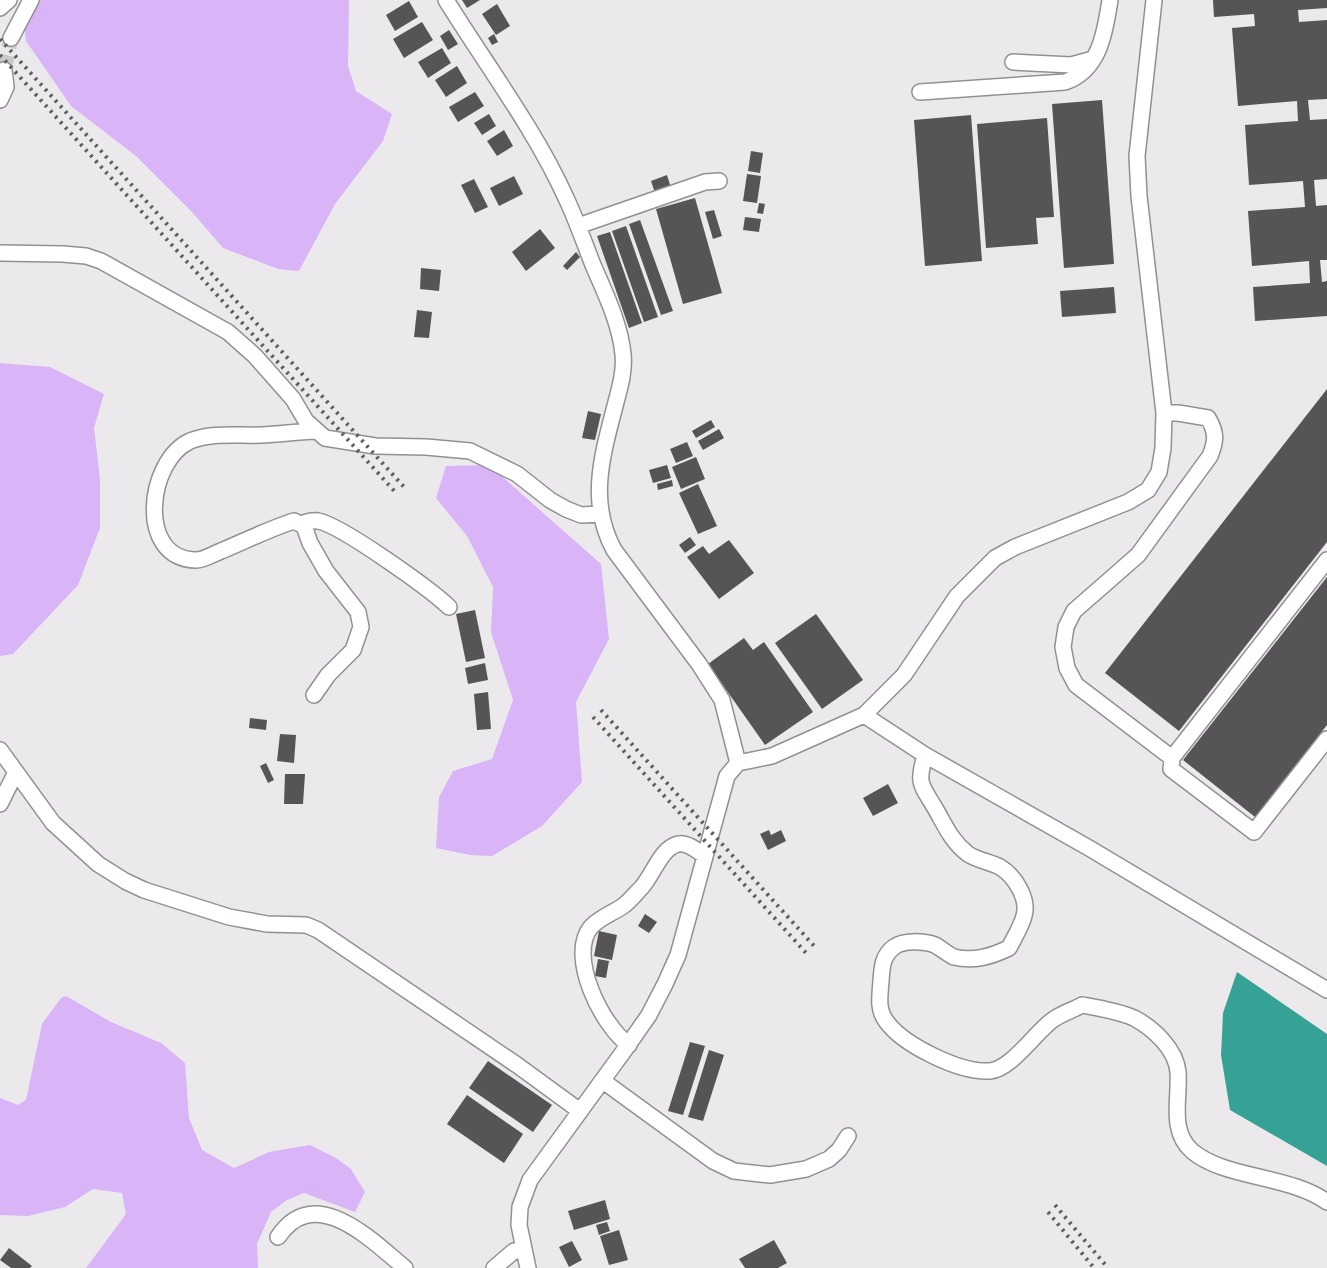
<svg xmlns="http://www.w3.org/2000/svg" width="1327" height="1268" font-family="'Crimson Pro',serif">
  <style>
    .green { fill: #d9b5f8 }
    .water { fill: #36a295 }
    .building { fill: #565457 }
    .lines { fill: none; stroke-linecap: round; stroke-linejoin: round }
    .minor-tunnel { stroke: #cac8ca; stroke-width: 15; stroke-dasharray: 15 8; stroke-linecap: butt }
    .minor-casing { stroke: #929093; stroke-width: 18 }
    .minor { stroke: #fff; stroke-width: 15 }
    .rail { stroke: #5f5d5f; stroke-width: 4; stroke-dasharray: 2.5 5; stroke-linecap: butt }
  </style>
  <rect width="100%" height="100%" fill="#ebe9ec"/>
  <path class="green" d="M22 0H349L348 66 356 91 392 114 383 141 335 204 299 271 278 269 223 248 192 212 136 156 71 106 26 41Z
    M0 363 50 367 104 394 94 428 100 479V528L78 585 13 654 0 656Z
    M489 465 601 564 609 639 576 702 582 782 542 826 492 856 470 855 436 848 439 797 453 771 492 759 513 700 491 632 493 587 467 536 436 498 446 466Z
    M66 996 111 1022 161 1043 185 1063 189 1118 202 1150 234 1168 269 1152 310 1145 336 1158 351 1169 365 1192 355 1212 304 1193 287 1200 271 1212 257 1244 258 1268H86L126 1214 122 1193 93 1189 65 1207 28 1216 0 1215V1098L18 1105 26 1100 42 1024 61 998Z"/>
  <path class="water" d="M1237 972 1327 1034V1166L1230 1110 1221 1055 1223 1013Z"/>
  <path class="building" d="M462 0H480L467 8Z
    M1213 0H1327V8L1298 10 1299 22 1327 20V99L1308 100 1310 120 1327 119V179L1314 180 1316 206 1327 205V260H1320L1322 282 1327 281V316L1255 321 1253 287 1310 283 1309 261 1252 266 1248 211 1305 207 1303 181 1249 185 1245 125 1298 121 1297 101 1238 106 1232 28 1255 26 1254 14 1214 17Z
    M409 1 418 17 395 31 386 15Z
    M497 4 510 26 496 35 482 14Z
    M422 22 433 40 404 58 393 39Z
    M449 30 458 44 448 50 440 36Z
    M494 34 498 42 492 45 488 38Z
    M442 48 451 63 428 78 418 62Z
    M457 66 467 83 446 97 435 80Z
    M475 92 484 106 458 122 449 107Z
    M1102 100 1114 264 1064 268 1052 104Z
    M489 114 496 126 482 135 474 123Z
    M971 115 982 261 925 266 914 120Z
    M1047 118 1054 217 1036 218 1038 244 986 248 977 124Z
    M504 130 513 146 497 156 487 141Z
    M751 151 763 153 760 173 748 171Z
    M747 174 761 176 757 203 743 201Z
    M667 175 671 188 655 193 651 181Z
    M514 176 523 194 499 206 490 188Z
    M474 179 488 207 475 213 461 185Z
    M695 198 722 293 683 304 656 209Z
    M759 203 765 204 763 214 757 213Z
    M714 210 722 236 713 239 705 212Z
    M745 217 761 219 759 232 743 230Z
    M640 220 673 311 661 315 629 224Z
    M626 226 658 317 644 322 612 231Z
    M540 229 555 248 526 271 512 252Z
    M610 232 642 323 629 328 597 236Z
    M576 252 580 257 567 270 563 266Z
    M421 268 441 270 439 291 420 289Z
    M1114 287 1116 313 1062 317 1060 291Z
    M417 310 432 312 429 338 414 337Z
    M1327 389V542L1179 731 1105 673Z
    M588 411 601 414 595 440 582 438Z
    M711 420 715 427 696 438 692 431Z
    M719 429 724 438 703 450 698 441Z
    M687 442 693 456 676 463 670 449Z
    M696 457 705 479 681 489 672 467Z
    M667 465 671 478 653 483 649 470Z
    M672 480 673 486 658 490 657 484Z
    M698 484 717 526 698 534 679 493Z
    M690 537 696 545 685 553 679 545Z
    M729 540 754 573 719 599 687 557 703 546 709 554Z
    M1327 577V725L1255 817 1183 760Z
    M475 610 485 658 466 662 456 614Z
    M816 614 863 680 822 709 775 643Z
    M744 638 753 650 764 642 813 712 765 745 708 664Z
    M485 663 488 680 468 684 465 668Z
    M488 692 491 729 477 730 474 694Z
    M250 718 267 720 266 730 249 728Z
    M280 734 296 735 294 763 277 761Z
    M266 763 274 780 268 783 260 766Z
    M285 774H305L303 804H284Z
    M888 784 898 803 873 816 863 798Z
    M769 830 771 835 781 830 786 841 768 850 760 834Z
    M645 914 657 922 649 933 638 926Z
    M599 931 617 935 612 960 594 956Z
    M598 959 609 961 606 978 595 976Z
    M690 1042 705 1046 683 1115 668 1111Z
    M709 1050 724 1055 703 1121 688 1117Z
    M488 1061 552 1105 533 1132 469 1088Z
    M467 1095 523 1134 504 1163 447 1124Z
    M605 1200 610 1219 574 1230 568 1211Z
    M607 1222 610 1231 599 1235 596 1225Z
    M619 1230 628 1260 609 1265 600 1236Z
    M774 1240 787 1263 778 1268H745L739 1259Z
    M572 1241 582 1260 569 1267 559 1247Z
    M9 1248 32 1266 30 1268H11L0 1260Z"/>
  <g class="lines">
    <path class="minor-tunnel" d="M4 70 11 38"/>
    <defs>
      <path id="minor" d="M446 0C485 63 536 131 566 198 576 219 584 242 593 265 605 293 620 323 623 354 625 372 619 390 615 406 602 456 588 502 614 550L699 664 722 700 738 763
        M0 8 9 0
        M11 38 31 0
        M1013 62 1071 65 1093 59
        M920 92 1065 82C1100 70 1105 32 1110 0
        M0 100 6 87 4 70
        M578 226 705 182 719 181
        M0 253 63 254 86 256 101 261 228 332 255 356 293 399 306 421 325 438 375 446 426 447 470 451 517 474 550 500 566 509 581 515 600 514
        M1164 413H1178L1208 418C1217 433 1216 441 1210 456L1138 555 1074 611 1066 627 1063 647 1067 668 1076 685 1172 758
        M300 524C307 522 311 520 318 521 341 525 430 589 449 607
        M1327 560 1172 758 1171 769 1254 832 1327 739
        M314 695 328 675 353 650 361 627 358 612 326 571 310 543 304 526 294 521C269 529 245 541 221 551 213 554 204 560 196 560 136 559 147 461 190 441 212 432 238 436 262 435 279 434 297 432 314 431
        M864 715 925 755 1089 848 1327 990
        M0 750 53 823 98 864 125 881 144 890 229 917 267 924 306 925 318 930 517 1065 580 1111
        M925 755C917 784 920 783 935 808 945 825 951 841 968 854 977 860 990 862 1000 867 1015 876 1029 899 1024 916 1021 927 1014 938 1009 948 992 956 974 962 954 957 947 954 941 948 935 945 924 941 903 940 894 947 882 956 882 968 881 981 880 995 877 1009 886 1021 903 1045 960 1073 990 1071 1012 1069 1037 1030 1054 1019 1063 1013 1073 1010 1082 1005 1099 1008 1118 1011 1134 1018 1153 1028 1176 1049 1178 1072 1180 1098 1169 1131 1192 1151 1225 1179 1290 1175 1327 1202
        M0 804 16 772
        M629 1045C602 1026 567 956 591 927 600 917 613 913 623 906 630 901 636 893 642 887 653 875 661 848 678 844 687 842 698 851 705 856
        M603 1081 713 1161 734 1171 770 1175 806 1169 829 1159 839 1150 848 1136
        M278 1237C315 1182 371 1240 405 1268
        M494 1268 514 1251H522
        M528 1268 519 1225 520 1207 530 1180 626 1048 649 1015 665 984 678 955 727 776 738 763 772 756 864 715 904 675 957 596 995 558 1015 547 1128 502 1148 490 1159 472 1163 448 1164 413 1139 196 1137 156 1154 0"/>
    </defs>
    <use href="#minor" class="minor-casing"/>
    <use href="#minor" class="minor"/>
    <path class="rail" d="M0 39 404 487
      M0 55 397 494
      M601 710 815 947
      M593 717 807 954
      M1055 1205 1108 1268
      M1048 1212 1094 1268"/>
  </g>
</svg>
